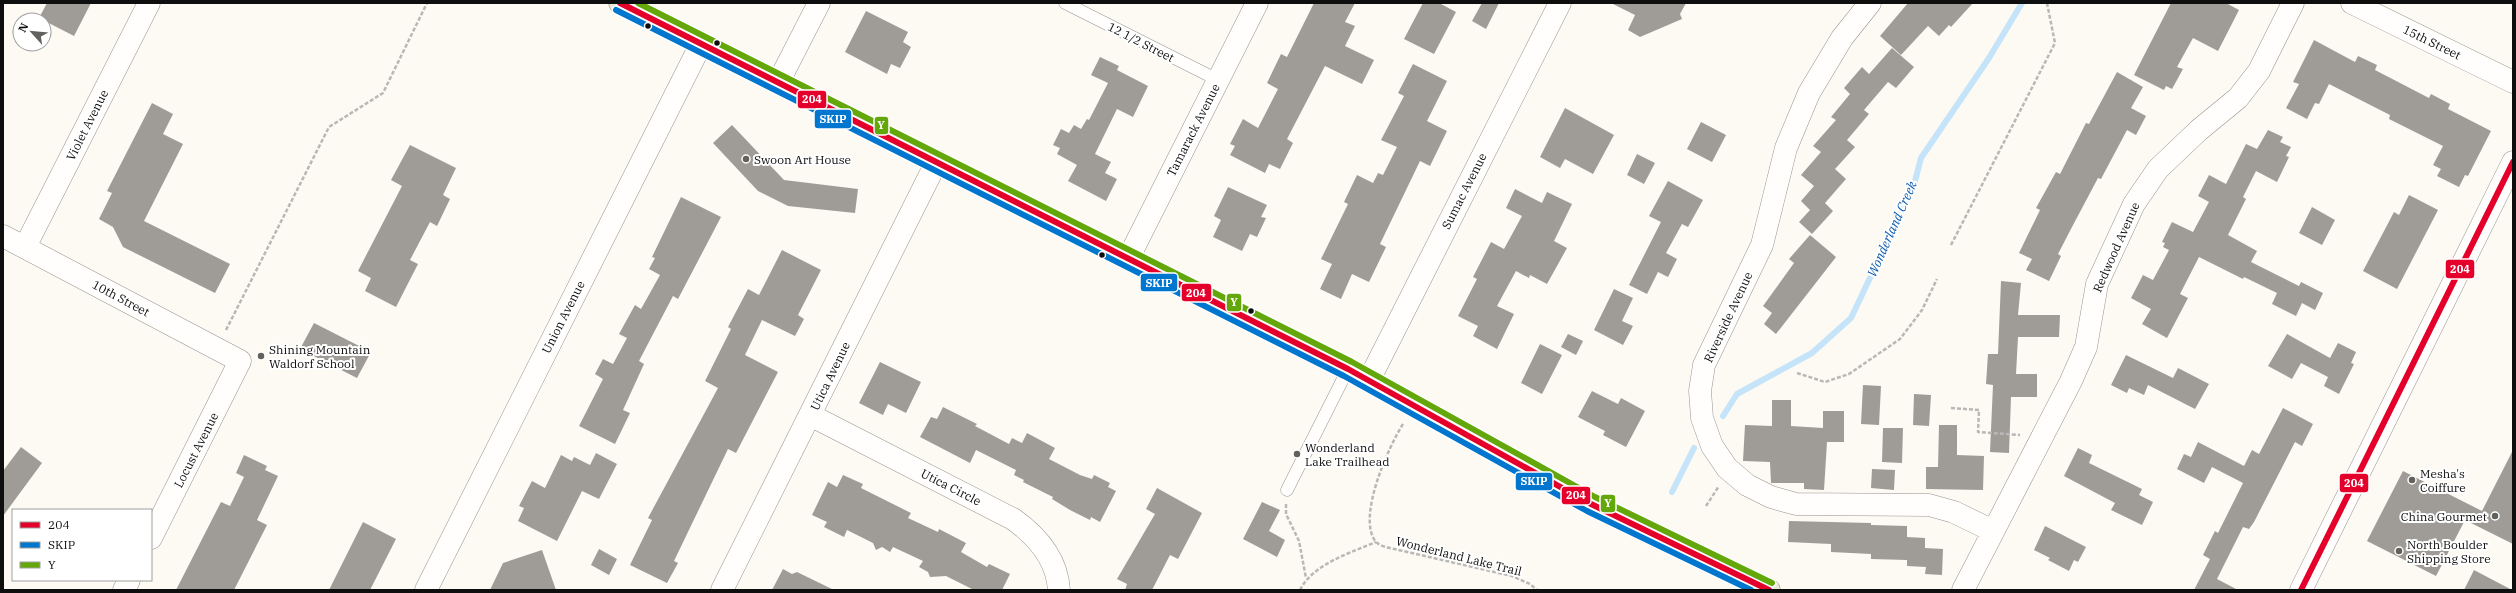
<svg xmlns="http://www.w3.org/2000/svg" width="2516" height="593" font-family="'IBM Plex Serif',serif">
  <style>
    .lines { fill: none; stroke-linecap: round; stroke-linejoin: round }
    .stream { stroke: #c5e4f9; stroke-width: 6 }
    .building { fill: #9f9c98 }
    .service-casing { stroke: #959491; stroke-width: 13 }
    .minor-casing { stroke: #959491; stroke-width: 23 }
    .primary-casing { stroke: #82827e; stroke-width: 23 }
    .path { stroke: #b8b8b6; stroke-width: 2.5; stroke-dasharray: 4 2; stroke-linecap: butt }
    .service { stroke: #fffefd; stroke-width: 12 }
    .minor { stroke: #fffefd; stroke-width: 22 }
    .primary { stroke: #ede9d8; stroke-width: 22 }
    .bus-1-casing { stroke: #fff; stroke-width: 9 }
    .bus-2-casing { stroke: #fff; stroke-width: 9 }
    .bus-3-casing { stroke: #fff; stroke-width: 9 }
    .bus-1 { stroke: #e4002b; stroke-width: 6 }
    .bus-2 { stroke: #0076ce; stroke-width: 6 }
    .bus-3 { stroke: #64a70b; stroke-width: 6 }
    .bus-dot { fill: #0e0e0e; stroke: #fff; stroke-width: 1.5 }
    .poi-dot { fill: #61615e; stroke: #fff; stroke-width: 1.5 }
    .labels { text-anchor: middle; dominant-baseline: central; stroke-width: 4; stroke-linejoin: round; paint-order: stroke }
    .street-label { font-size: 12px; fill: #0e0e0e; stroke: #fff }
    .poi-label { font-size: 12px; fill: #0e0e0e; stroke: #fff; text-anchor: start }
    .water-label { font-size: 13px; font-style: italic; fill: #0a5bae; stroke: #fff }
    .line-badge { stroke: #fff; stroke-width: 1.5 }
    .badge-label { font-size: 11px; text-anchor: middle; font-weight: bold; fill: #fff }
  </style>
  <rect width="100%" height="100%" fill="#fcfaf2"/>
  <g class="lines">
    <path class="stream" d="M1723 416 1737 394 1812 353 1851 318 1914 185 1921 158 1989 58 2022 3
      M1672 492 1694 448"/>
  </g>
  <path class="building" d="M47 3H91L74 36 39 18Z
    M1314 3H1355L1345 22 1355 26 1345 46 1374 60 1362 84 1325 66 1287 139 1293 143 1280 169 1269 164 1265 173 1230 155 1235 146 1230 144 1243 119 1258 128 1278 89 1267 83 1281 54 1287 57Z
    M1423 3H1439L1456 12 1434 54 1404 39Z
    M1482 3H1499L1486 29 1472 21Z
    M1611 3H1686L1680 14 1682 19 1640 37 1628 30 1635 15Z
    M1908 3H1973L1951 27 1949 25 1939 36 1928 26 1901 55 1880 36Z
    M2171 3H2226L2239 10 2218 51 2193 38 2177 67 2183 69 2172 89 2166 86 2164 90 2134 75Z
    M866 11 908 32 903 42 911 47 900 68 891 64 887 74 845 52Z
    M2314 40 2355 62 2358 56 2377 65 2375 70 2429 98 2431 94 2450 104 2448 109 2491 131 2468 176 2465 175 2459 187 2437 176 2441 169 2433 165 2443 146 2389 119 2390 115 2329 84 2319 104 2315 103 2307 119 2286 108 2299 84 2293 82Z
    M1892 48 1914 67 1896 88 1888 82 1864 110 1869 114 1847 140 1855 147 1835 169 1846 179 1825 203 1833 211 1812 234 1799 222 1810 210 1801 201 1814 186 1801 175 1821 152 1813 146 1836 120 1831 117 1850 94 1844 88 1862 67 1869 74Z
    M1100 57 1119 66 1117 70 1148 86 1133 117 1117 109 1095 154 1111 162 1105 173 1117 179 1106 201 1068 181 1077 165 1057 154 1060 148 1053 145 1061 129 1069 133 1074 125 1081 129 1087 119 1089 120 1108 83 1091 75Z
    M1413 64 1447 81 1427 121 1447 131 1430 166 1420 161 1380 244 1386 247 1369 282 1352 274 1341 299 1320 289 1332 264 1321 259 1348 204 1344 202 1357 175 1373 183 1378 173 1383 175 1397 147 1381 140 1404 96 1398 93Z
    M2117 72 2143 87 2131 108 2146 116 2136 135 2127 130 2101 179 2098 178 2072 227 2058 254 2061 256 2049 281 2026 270 2032 259 2019 253 2040 210 2036 208 2056 172 2060 174 2086 123 2089 124Z
    M152 103 173 114 163 134 183 144 144 221 230 264 215 293 123 247 113 227 99 219 112 193 107 191Z
    M1565 108 1614 135 1593 174 1565 159 1560 168 1540 157Z
    M1701 122 1726 135 1712 162 1687 149Z
    M732 125 784 180 858 189 855 213 788 206 758 191 713 143Z
    M2268 130 2283 137 2280 142 2291 147 2286 156 2289 157 2277 182 2256 171 2243 197 2246 199 2228 235 2257 251 2251 262 2299 286 2301 282 2323 293 2315 310 2302 303 2296 316 2272 304 2277 293 2244 277 2243 279 2199 257 2180 294 2188 298 2167 338 2142 324 2151 309 2131 298 2143 275 2153 280 2169 250 2163 247 2165 243 2162 242 2172 222 2193 232 2209 202 2198 196 2209 175 2226 184 2246 144 2257 149Z
    M410 145 456 168 443 195 450 199 437 226 430 222 410 260 418 264 396 307 365 291 371 278 358 271 402 186 391 180Z
    M1637 154 1655 163 1644 184 1627 175Z
    M1668 181 1703 200 1688 227 1682 224 1666 253 1677 259 1668 277 1658 272 1647 294 1629 285 1661 222 1649 216Z
    M1228 187 1267 205 1261 217 1266 218 1257 237 1250 234 1242 251 1213 237 1221 220 1214 216Z
    M1515 189 1542 203 1547 192 1572 204 1554 241 1567 248 1547 284 1530 275 1529 278 1516 271 1497 306 1514 314 1497 349 1473 336 1478 326 1458 316 1477 279 1473 277 1491 242 1504 249 1522 216 1506 208Z
    M2409 195 2438 210 2397 289 2363 271 2394 212 2399 215Z
    M681 197 721 217 678 299 673 296 639 361 644 364 623 410 630 413 615 444 579 426 603 379 595 374 603 359 613 364 627 338 619 334 635 305 641 309 660 275 649 269 655 258 652 257Z
    M2312 207 2335 220 2322 245 2299 233Z
    M1810 235 1836 257 1776 334 1764 324 1772 313 1763 306 1794 263 1789 259Z
    M782 250 821 270 798 315 804 319 795 336 762 320 745 355 778 372 736 453 728 449 674 561 678 563 667 583 630 565 652 520 648 518 718 388 705 381 731 329 728 327 748 289 759 295Z
    M2001 281 2021 283 2018 315H2060L2059 337H2018L2016 374H2037V397H2011L2009 453 1990 452 1993 385 1986 384 1988 354H1998Z
    M1614 289 1633 298 1622 321 1633 326 1623 345 1594 330Z
    M314 323 371 352 357 378 300 349Z
    M1568 334 1583 341 1576 355 1561 347Z
    M2287 334 2330 358 2338 343 2356 352 2351 363 2354 364 2339 394 2324 386 2328 377 2301 363 2292 379 2268 366Z
    M1540 344 1562 355 1542 394 1521 383Z
    M2126 355 2173 378 2178 368 2209 384 2195 409 2148 385 2144 395 2129 388 2127 393 2111 385Z
    M880 362 921 382 906 413 888 404 883 415 859 403Z
    M1863 385 1881 386 1879 425 1861 424Z
    M1592 391 1618 404 1621 398 1645 411 1626 447 1603 435 1605 431 1578 417Z
    M1914 394 1931 395 1929 426 1913 425Z
    M1772 400H1791V426L1823 428V411H1844V442H1827L1824 490 1804 489V483H1771L1770 462 1743 461 1745 425 1772 426Z
    M943 407 977 424 975 426 1009 444 1012 438 1022 443 1027 433 1055 448 1049 459 1080 475 1092 479 1094 475 1110 483 1108 487 1116 491 1100 522 1091 517 1090 520 1070 510 1052 499 1053 497 1023 482 1024 480 1014 475 1016 470 976 450 970 463 920 437 931 417 937 419Z
    M2283 408 2313 424 2302 446 2295 442 2254 522 2249 529 2243 527 2217 579 2238 590H2194L2210 559 2203 555 2215 531 2218 533 2243 483 2212 467 2204 483 2177 469 2184 454 2191 457 2198 442 2244 466 2252 450 2259 454Z
    M1939 425H1957V455L1984 456 1983 490 1926 489V467H1938Z
    M1883 428H1903L1902 463 1882 462Z
    M21 447 42 463 3 516V471Z
    M2078 448 2092 455 2089 463 2142 489 2139 495 2153 502 2142 525 2111 510 2115 503 2064 476Z
    M2513 450V544L2465 520 2436 576 2367 541 2403 471 2482 511Z
    M596 453 617 464 599 499 582 491 557 541 518 521 524 508 519 506 532 481 545 488 561 455 572 461 574 457 590 465Z
    M244 455 267 466 265 470 278 476 257 520 267 525 234 590H176L221 502 230 506 244 477 236 473Z
    M1872 469 1895 470 1894 490 1871 488Z
    M843 475 863 484 861 488 911 513 908 518 938 532 939 529 966 543 961 552 987 567 989 564 1010 574 1002 590H974L946 576 930 577 928 572 919 567 923 561 893 547 890 552 882 547 876 550 873 543 847 530 844 537 824 527 827 522 812 515 828 482 837 487Z
    M1157 488 1202 513 1178 559 1170 555 1152 590H1125L1127 584 1117 579 1155 514 1146 509Z
    M1262 502 1280 510 1269 531 1285 540 1277 557 1243 539Z
    M1789 521 1871 523V525L1907 526V537L1925 538V548L1943 549 1942 575 1925 574 1926 567 1907 566V560L1871 559V554L1831 552V544L1788 542Z
    M363 522 396 539 370 590H329Z
    M2045 526 2086 547 2078 562 2074 560 2069 571 2048 560 2050 558 2034 550Z
    M599 549 617 559 609 575 591 565Z
    M542 550 556 590H490L503 563Z
    M783 569 792 574 797 572 834 590H772Z
    M2474 570 2512 590H2464Z"/>
  <g class="lines">
    <defs>
      <path id="service" d="M1065 3 1218 80
        M1287 490 1348 369"/>
      <path id="minor" d="M1870 3 1842 38 1809 93 1786 148 1762 245 1704 365 1700 391 1702 418 1712 446 1727 468 1747 485 1771 497 1796 504 1929 505 1954 512 1993 531
        M2352 3 2513 82
        M778 83 819 3
        M3 236 240 361 151 538
        M25 247 149 3
        M1129 257 1257 3
        M1369 380 1560 3
        M810 415 1013 519C1037 536 1057 559 1059 590
        M124 590 129 580
        M426 590 701 44
        M722 590 937 161
        M1963 590 2071 381 2086 347 2097 284 2134 204 2158 169 2199 130 2238 98 2259 71 2293 3
        M2301 590 2513 162"/>
      <path id="primary" d="M620 3 1348 369 1591 504 1769 590"/>
    </defs>
    <use href="#service" class="service-casing"/>
    <use href="#minor" class="minor-casing"/>
    <use href="#primary" class="primary-casing"/>
    <path class="path" d="M1951 245 2055 43 2047 3
      M226 330 329 127 383 93 427 3
      M1797 373 1825 382 1849 374 1900 339 1922 310 1937 279
      M1951 408 1979 410 1978 432 2020 435
      M1403 424C1389 446 1356 518 1376 542 1379 545 1385 547 1390 548L1512 576 1530 584 1537 590
      M1286 504V514L1299 541 1306 578
      M1706 506 1719 486
      M1300 590C1313 564 1350 553 1376 542"/>
    <use href="#service" class="service"/>
    <use href="#minor" class="minor"/>
    <use href="#primary" class="primary"/>
    <defs>
      <path id="bus-1" d="M620 3 1348 369 1591 504 1769 590
        M2301 590 2513 162"/>
      <path id="bus-2" d="M616 10 1344 376 1587 511 1751 590"/>
      <path id="bus-3" d="M638 3 1352 362 1595 497 1772 583"/>
    </defs>
    <use href="#bus-1" class="bus-1-casing"/>
    <use href="#bus-2" class="bus-2-casing"/>
    <use href="#bus-3" class="bus-3-casing"/>
    <use href="#bus-1" class="bus-1"/>
    <use href="#bus-2" class="bus-2"/>
    <use href="#bus-3" class="bus-3"/>
  </g>
  <g class="bus-dot">
    <circle cx="648" cy="26" r="3.5"/>
    <circle cx="717" cy="43" r="3.5"/>
    <circle cx="1102" cy="255" r="3.5"/>
    <circle cx="1251" cy="311" r="3.5"/>
  </g>
  <g class="poi-dot">
    <circle cx="746" cy="159" r="4"/>
    <circle cx="261" cy="356" r="4"/>
    <circle cx="1297" cy="454" r="4"/>
    <circle cx="2412" cy="480" r="4"/>
    <circle cx="2495" cy="516" r="4"/>
    <circle cx="2399" cy="551" r="4"/>
  </g>
  <g class="labels">
    <g class="street-label">
      <text transform="translate(1141 42) rotate(27)">12 1/2 Street</text>
      <text transform="translate(2432 42) rotate(26)">15th Street</text>
      <text transform="translate(87 125) rotate(-63)">Violet Avenue</text>
      <text transform="translate(1193 130) rotate(-63)">Tamarack Avenue</text>
      <text transform="translate(1464 191) rotate(-63)">Sumac Avenue</text>
      <text transform="translate(2116 247) rotate(-66)">Redwood Avenue</text>
      <text transform="translate(121 298) rotate(28)">10th Street</text>
      <text transform="translate(563 317) rotate(-63)">Union Avenue</text>
      <text transform="translate(1728 317) rotate(-65)">Riverside Avenue</text>
      <text transform="translate(830 376) rotate(-64)">Utica Avenue</text>
      <text transform="translate(196 450) rotate(-63)">Locust Avenue</text>
      <text transform="translate(951 487) rotate(27)">Utica Circle</text>
      <text transform="translate(1459 556) rotate(14)">Wonderland Lake Trail</text>
    </g>
    <g class="poi-label">
      <text x="754" y="159">Swoon Art House</text>
      <text x="269" y="349">Shining Mountain<tspan x="269" dy="14">Waldorf School</tspan></text>
      <text x="1305" y="447">Wonderland<tspan x="1305" dy="14">Lake Trailhead</tspan></text>
      <text x="2420" y="473">Mesha's<tspan x="2420" dy="14">Coiffure</tspan></text>
      <text x="2487" y="516" text-anchor="end">China Gourmet</text>
      <text x="2407" y="544">North Boulder<tspan x="2407" dy="14">Shipping Store</tspan></text>
    </g>
    <g class="water-label">
      <text transform="translate(1892 229) rotate(-66)">Wonderland Creek</text>
    </g>
  </g>
  <g class="line-badge">
    <rect x="797" y="90" width="30" height="19" rx="4" fill="#e4002b"/>
    <rect x="814" y="109" width="38" height="20" rx="4" fill="#0076ce"/>
    <rect x="874" y="116" width="15" height="19" rx="4" fill="#64a70b"/>
    <rect x="2445" y="259" width="30" height="20" rx="4" fill="#e4002b"/>
    <rect x="1140" y="273" width="38" height="19" rx="4" fill="#0076ce"/>
    <rect x="1181" y="283" width="31" height="19" rx="4" fill="#e4002b"/>
    <rect x="1226" y="293" width="16" height="19" rx="4" fill="#64a70b"/>
    <rect x="1515" y="472" width="38" height="19" rx="4" fill="#0076ce"/>
    <rect x="2339" y="473" width="30" height="20" rx="4" fill="#e4002b"/>
    <rect x="1561" y="486" width="30" height="19" rx="4" fill="#e4002b"/>
    <rect x="1600" y="494" width="16" height="19" rx="4" fill="#64a70b"/>
  </g>
  <g class="badge-label">
    <text x="812" y="103">204</text>
    <text x="833" y="123">SKIP</text>
    <text x="881" y="129">Y</text>
    <text x="2460" y="273">204</text>
    <text x="1159" y="287">SKIP</text>
    <text x="1196" y="297">204</text>
    <text x="1234" y="306">Y</text>
    <text x="1534" y="485">SKIP</text>
    <text x="2354" y="487">204</text>
    <text x="1576" y="499">204</text>
    <text x="1608" y="507">Y</text>
  </g>
  <rect width="2516" height="593" fill="none" stroke="#0e0e0e" stroke-width="8"/>
  <rect x="12" y="509" width="140" height="72" fill="#ffffff" stroke="#9f9f9f"/>
  <rect x="20" y="522" width="20" height="6" fill="#e4002b" stroke="#9f9f9f"/>
  <text x="48" y="529" font-size="12" fill="#0e0e0e">204</text>
  <rect x="20" y="542" width="20" height="6" fill="#0076ce" stroke="#9f9f9f"/>
  <text x="48" y="549" font-size="12" fill="#0e0e0e">SKIP</text>
  <rect x="20" y="562" width="20" height="6" fill="#64a70b" stroke="#9f9f9f"/>
  <text x="48" y="569" font-size="12" fill="#0e0e0e">Y</text>
  <g transform="translate(32 32) rotate(297)"><circle r="19" fill="#ffffff" stroke="#9f9f9f"/>
  <path d="M0-3L7 15L0 10L-7 15Z" fill="#61615e"/>
  <text y="-6" font-size="11" font-weight="bold" text-anchor="middle" fill="#0e0e0e">N</text>
  </g>
</svg>
